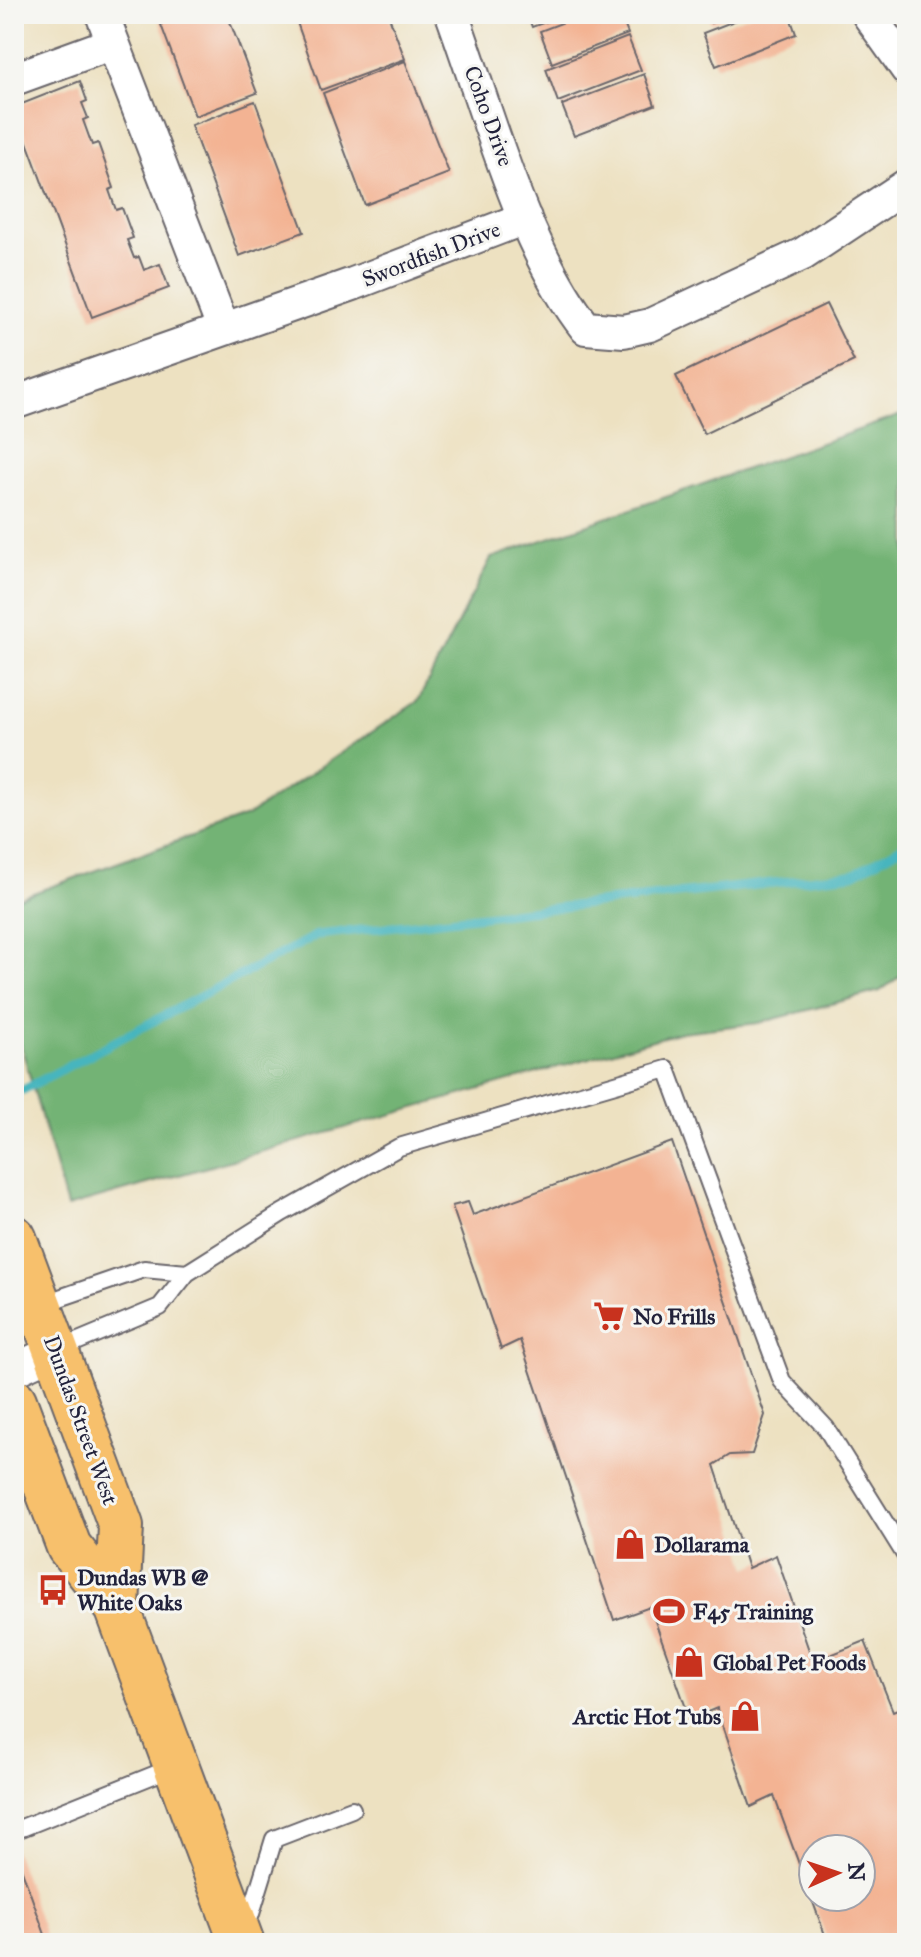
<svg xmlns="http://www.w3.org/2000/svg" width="921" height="1957" font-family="'IM FELL Great Primer',serif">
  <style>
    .forest { fill: #73b375; stroke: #4a6a58; stroke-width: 2 }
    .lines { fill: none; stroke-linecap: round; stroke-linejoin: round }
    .stream { stroke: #46b5be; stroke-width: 9 }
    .building { fill: #f3b393; fill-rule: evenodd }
    .lane-casing { stroke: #69656a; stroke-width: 20 }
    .street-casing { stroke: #69656a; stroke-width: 36 }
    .primary-casing { stroke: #69656a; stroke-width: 48 }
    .lane { stroke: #fff; stroke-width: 16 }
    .street { stroke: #fff; stroke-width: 32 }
    .primary { stroke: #f7c06c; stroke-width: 44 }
    .labels { text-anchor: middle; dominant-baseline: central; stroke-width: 6; stroke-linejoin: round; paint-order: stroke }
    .street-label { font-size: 22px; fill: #22223b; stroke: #f6f6f2 }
    .poi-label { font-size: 22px; font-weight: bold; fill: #22223b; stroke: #f6f6f2; text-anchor: start }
  </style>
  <rect width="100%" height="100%" fill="#f6f6f2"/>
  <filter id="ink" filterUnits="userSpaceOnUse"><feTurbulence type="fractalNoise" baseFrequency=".0125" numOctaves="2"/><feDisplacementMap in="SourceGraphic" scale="16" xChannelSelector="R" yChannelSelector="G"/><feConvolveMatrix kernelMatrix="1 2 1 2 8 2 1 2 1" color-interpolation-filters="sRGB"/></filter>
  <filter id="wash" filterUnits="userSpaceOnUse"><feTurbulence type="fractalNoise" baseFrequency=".006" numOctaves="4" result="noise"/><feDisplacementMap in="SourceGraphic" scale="32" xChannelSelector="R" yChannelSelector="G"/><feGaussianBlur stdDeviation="1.8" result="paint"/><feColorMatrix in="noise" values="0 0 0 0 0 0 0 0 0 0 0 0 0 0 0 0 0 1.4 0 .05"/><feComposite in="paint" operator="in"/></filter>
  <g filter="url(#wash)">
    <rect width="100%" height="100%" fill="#ede1c1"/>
    <path class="forest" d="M907 413V971L880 991 759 1023 681 1032 67 1207 14 1021V900L247 816 418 701 491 558Z"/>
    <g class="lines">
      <path class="stream" d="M23 1090 317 935 853 874 907 844"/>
    </g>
    <g id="blocks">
      <path class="building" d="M157 14H227L257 93 195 116Z
        M294 14H388L405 59 321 90Z
        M527 14H567L532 27Z
        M585 14H620L628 34 552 63 540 31Z
        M707 14H734L711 23Z
        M752 14H789L796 34 716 66 703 33Z
        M628 37 641 70 558 102 546 69Z
        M405 61 449 173 365 205 323 93Z
        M644 74 655 105 574 136 562 105Z
        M80 81 87 101 82 103 88 118 83 120 92 145 98 143 114 188 109 190 116 210 122 208 133 238 127 240 134 258 139 257 144 270 160 264 169 288 92 317 14 107Z
        M255 101 304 232 239 256 191 125Z
        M826 304 854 361 704 434 676 376Z
        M672 1142 765 1415 752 1454 730 1455 714 1465 748 1568 776 1555 813 1662 865 1641 893 1711 907 1705V1943H828L774 1796 751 1807 717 1708 690 1719 650 1607 614 1620 520 1340 501 1349 452 1206 468 1202 473 1215ZM813 1849H861V1897H813Z
        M14 1848 48 1943H14Z"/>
    </g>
  </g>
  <g filter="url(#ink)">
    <use href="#blocks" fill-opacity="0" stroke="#69656a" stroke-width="2"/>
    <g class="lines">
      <defs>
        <path id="lane" d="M39 1305 144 1269 187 1273
          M57 1350 160 1307 187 1273 282 1213 399 1147 667 1069 782 1381 826 1428 907 1558
          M14 1831 176 1766
          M246 1930 274 1839 352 1809"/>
        <path id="street" d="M102 14 223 328
          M452 14C488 112 522 247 586 328L624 331 650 325 803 254 907 185
          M868 14 907 69
          M14 79 113 43
          M14 403 353 284 525 218
          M14 1370 55 1351"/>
        <path id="primary" d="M14 1238 121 1526 117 1607
          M14 1401 69 1547 117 1607 242 1943"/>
      </defs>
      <use href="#lane" class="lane-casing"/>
      <use href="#street" class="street-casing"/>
      <use href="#primary" class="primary-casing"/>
      <use href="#lane" class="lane"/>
      <use href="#street" class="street"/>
      <use href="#primary" class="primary"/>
    </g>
  </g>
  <defs>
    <symbol id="supermarket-bare" viewBox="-9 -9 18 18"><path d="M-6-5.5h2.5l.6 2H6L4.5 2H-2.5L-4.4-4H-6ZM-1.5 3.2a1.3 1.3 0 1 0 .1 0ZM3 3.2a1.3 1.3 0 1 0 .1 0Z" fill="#c8321e" stroke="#f6f6f2" stroke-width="2.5" paint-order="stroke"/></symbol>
    <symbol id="shop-bare" viewBox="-9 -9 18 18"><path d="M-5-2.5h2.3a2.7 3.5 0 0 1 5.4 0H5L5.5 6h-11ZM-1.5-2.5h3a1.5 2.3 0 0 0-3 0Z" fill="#c8321e" stroke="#f6f6f2" stroke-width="2.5" paint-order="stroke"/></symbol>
    <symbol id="bus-bare" viewBox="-9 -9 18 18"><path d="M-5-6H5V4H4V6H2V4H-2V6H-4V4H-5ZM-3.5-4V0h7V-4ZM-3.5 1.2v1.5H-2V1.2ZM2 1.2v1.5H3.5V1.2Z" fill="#c8321e" stroke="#f6f6f2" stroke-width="2.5" paint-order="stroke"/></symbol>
    <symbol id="stadium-bare" viewBox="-9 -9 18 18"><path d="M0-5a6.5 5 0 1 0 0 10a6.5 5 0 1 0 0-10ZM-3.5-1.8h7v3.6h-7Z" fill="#c8321e" stroke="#f6f6f2" stroke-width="2.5" paint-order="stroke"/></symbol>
  </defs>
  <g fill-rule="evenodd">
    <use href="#supermarket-bare" x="587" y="1294" width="44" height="44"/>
    <use href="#shop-bare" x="608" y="1522" width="44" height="44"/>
    <use href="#bus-bare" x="31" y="1568" width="44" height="44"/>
    <use href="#stadium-bare" x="647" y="1589" width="44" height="44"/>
    <use href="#shop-bare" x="667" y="1640" width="44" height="44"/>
    <use href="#shop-bare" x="723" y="1694" width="44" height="44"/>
  </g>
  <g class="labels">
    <g class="street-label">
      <text transform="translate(489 116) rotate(70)">Coho Drive</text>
      <text transform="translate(431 254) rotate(-21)">Swordfish Drive</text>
      <text transform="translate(81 1420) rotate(70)">Dundas Street West</text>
    </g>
    <g class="poi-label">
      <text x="633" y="1316">No Frills</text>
      <text x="654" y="1544">Dollarama</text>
      <text x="77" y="1577">Dundas WB @<tspan x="77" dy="25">White Oaks</tspan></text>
      <text x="693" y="1611">F45 Training</text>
      <text x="713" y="1662">Global Pet Foods</text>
      <text x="721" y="1716" text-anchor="end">Arctic Hot Tubs</text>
    </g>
  </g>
  <rect width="921" height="1957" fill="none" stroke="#f6f6f2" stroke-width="48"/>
  <g transform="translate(837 1873) rotate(87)"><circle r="38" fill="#f6f6f2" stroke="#a1a1a9" stroke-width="2"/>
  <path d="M0-6L14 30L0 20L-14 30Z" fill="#c8321e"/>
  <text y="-12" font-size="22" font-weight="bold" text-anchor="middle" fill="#22223b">N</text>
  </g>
</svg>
